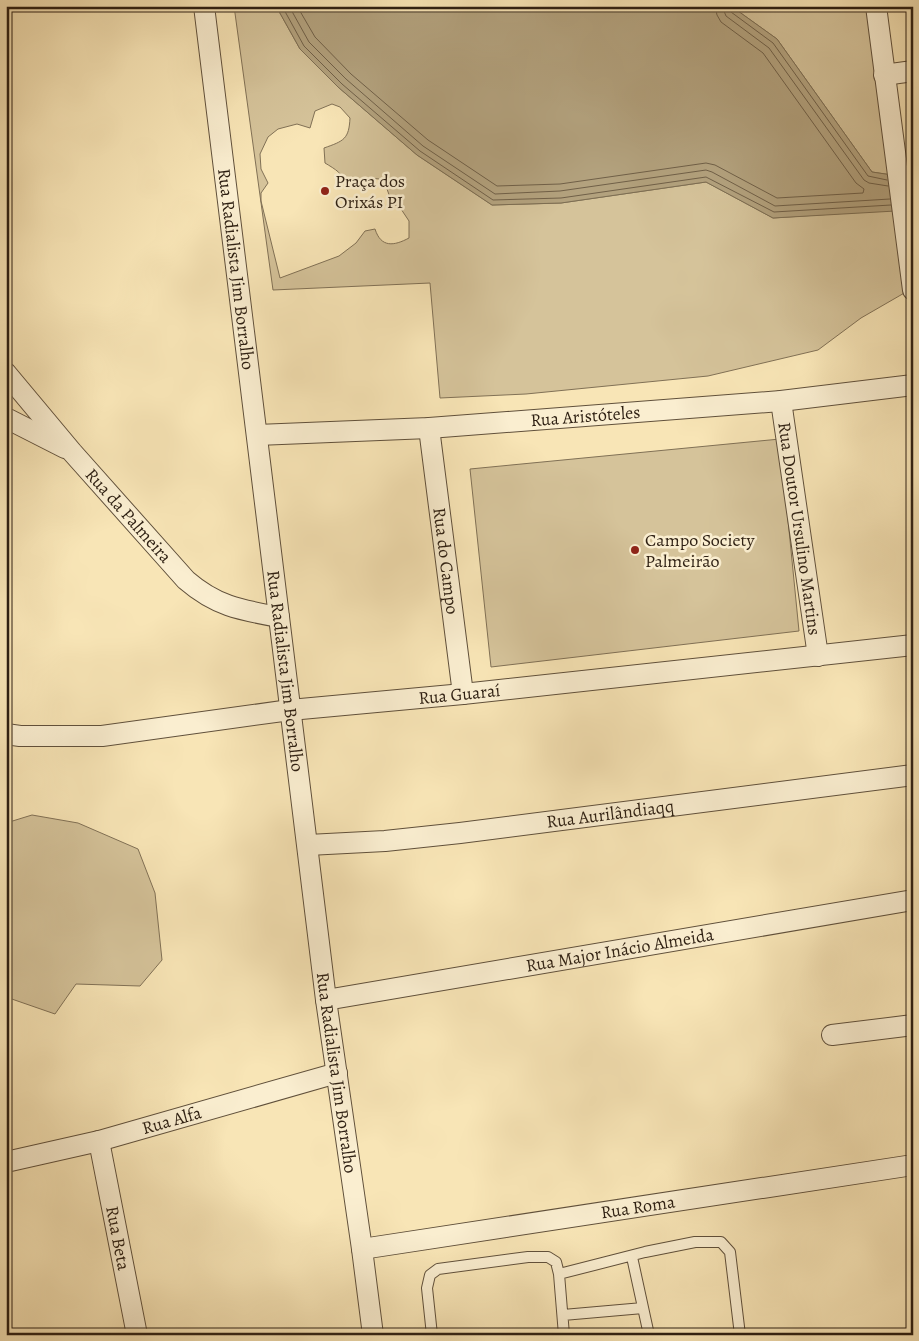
<svg xmlns="http://www.w3.org/2000/svg" width="919" height="1341" font-family="Alegreya,serif">
  <style>
    .green { fill: #d5c39a; stroke: #817156; fill-rule: evenodd }
    .water { fill: #b3a27e; stroke: #7d6e53 }
    .lines { fill: none; stroke-linecap: round; stroke-linejoin: round }
    .shore { stroke: #706048; stroke-width: 1 }
    .lane-casing { stroke: #60503b; stroke-width: 12 }
    .street-casing { stroke: #60503b; stroke-width: 22 }
    .lane { stroke: #faeed0; stroke-width: 10 }
    .street { stroke: #faeed0; stroke-width: 20 }
    .poi-dot { fill: #8f2418; stroke: #faeed0; stroke-width: 2 }
    .labels { text-anchor: middle; dominant-baseline: central; stroke-width: 5; stroke-linejoin: round; paint-order: stroke }
    .poi-label { font-size: 18px; fill: #2d1f12; stroke: #faeed0; text-anchor: start }
    .street-label { font-size: 18px; fill: #2d1f12; stroke: #faeed0 }
  </style>
  <rect width="100%" height="100%" fill="#f8e5b6"/>
  <filter id="stains"><feTurbulence type="fractalNoise" baseFrequency=".004" numOctaves="4"/><feColorMatrix values="0 0 0 0 .2 0 0 0 0 .09 0 0 0 0 .02 0 0 0 .5 -.17"/></filter>
  <radialGradient id="worn" r=".72"><stop offset=".6" stop-color="#630" stop-opacity="0"/><stop offset="1" stop-color="#630" stop-opacity=".3"/></radialGradient>
  <path class="green" d="M234 6H276L300 49 338 87 417 155 492 205 561 203 706 182 773 218 893 210 906 292 861 318 818 350 708 376 526 394 440 398 430 283 273 290ZM332 104 340 107 350 118C349 139 344 141 324 148L325 163C335 169 344 174 347 186 358 181 367 177 379 179L387 189 392 203 401 209 409 221V238C394 246 381 248 375 229L365 231 356 243 339 256 280 278 261 201V193L268 183 261 169 260 154 268 137 278 129 297 124 310 128 315 111Z
    M731 6H869L891 175 872 172 777 39Z
    M780 439 799 631 491 667 470 469Z
    M32 815 78 823 138 849 155 893 162 960 140 986 76 984 55 1014 6 997V823Z"/>
  <path class="water" d="M276 6H731L777 39 872 172 913 178V210L773 218 706 182 561 203 492 205 417 155 338 87 300 49Z"/>
  <g class="lines">
    <path class="shore" d="M282 6 304 46 342 84 420 151 493 200 561 198 706 177 774 212 891 205
      M289 6 309 42 346 79 423 146 495 194 560 191 706 170 712 172 775 206 890 199
      M297 6 315 37 351 74 428 140 497 186 560 184 706 163 715 165 777 198 863 193 864 189 856 183 763 53 721 22 717 15 715 6
      M722 6 726 16 769 48 864 180 869 183 888 186
      M729 6 731 12 773 43 868 176 887 180"/>
    <defs>
      <path id="lane" d="M632 1257 649 1335
        M559 1274 645 1252 695 1242H721L730 1252 740 1335
        M563 1315 643 1308
        M432 1335 427 1288 430 1275 438 1269 528 1257H548L556 1262 559 1274 564 1335"/>
      <g id="street">
        <path id="s1" d="M204 6 326 1000 362 1249 373 1335"/>
        <path d="M876 6 913 290"/>
        <path d="M884 75 913 71"/>
        <path id="s2" d="M6 373 72 452 186 580C216 606 240 610 279 617"/>
        <path id="s3" d="M781 401 818 656"/>
        <path d="M6 418 65 448"/>
        <path id="s4" d="M429 428 463 694"/>
        <path id="s5" d="M257 435 429 428 781 401 913 385"/>
        <path id="s6" d="M6 734 20 736H102L290 710 463 694 913 645"/>
        <path id="s7" d="M308 845 385 841 460 833 913 775"/>
        <path id="s8" d="M326 1000 913 900"/>
        <path d="M832 1035 913 1025"/>
        <path id="s9" d="M99 1141 137 1335"/>
        <path id="s10" d="M6 1162 99 1141 337 1073"/>
        <path id="s11" d="M362 1249 913 1165"/>
      </g>
    </defs>
    <use href="#lane" class="lane-casing"/>
    <use href="#street" class="street-casing"/>
    <use href="#lane" class="lane"/>
    <use href="#street" class="street"/>
  </g>
  <g class="poi-dot">
    <circle cx="325" cy="191" r="5"/>
    <circle cx="635" cy="550" r="5"/>
  </g>
  <g class="labels">
    <g class="poi-label">
      <text x="335" y="181">Praça dos<tspan x="335" dy="21">Orixás PI</tspan></text>
      <text x="645" y="540">Campo Society<tspan x="645" dy="21">Palmeirão</tspan></text>
    </g>
    <g class="street-label">
      <text stroke="none"><textPath href="#s1" startOffset="265">Rua Radialista Jim Borralho</textPath></text>
      <text stroke="none"><textPath href="#s5" startOffset="329">Rua Aristóteles</textPath></text>
      <text stroke="none"><textPath href="#s2" startOffset="188">Rua da Palmeira</textPath></text>
      <text stroke="none"><textPath href="#s3" startOffset="129">Rua Doutor Ursulino Martins</textPath></text>
      <text stroke="none"><textPath href="#s4" startOffset="134">Rua do Campo</textPath></text>
      <text stroke="none"><textPath href="#s1" startOffset="670">Rua Radialista Jim Borralho</textPath></text>
      <text stroke="none"><textPath href="#s6" startOffset="456">Rua Guaraí</textPath></text>
      <text stroke="none"><textPath href="#s7" startOffset="304">Rua Aurilândiaqq</textPath></text>
      <text stroke="none"><textPath href="#s8" startOffset="298">Rua Major Inácio Almeida</textPath></text>
      <text stroke="none"><textPath href="#s1" startOffset="1075">Rua Radialista Jim Borralho</textPath></text>
      <text stroke="none"><textPath href="#s10" startOffset="171">Rua Alfa</textPath></text>
      <text stroke="none"><textPath href="#s11" startOffset="279">Rua Roma</textPath></text>
      <text stroke="none"><textPath href="#s9" startOffset="99">Rua Beta</textPath></text>
    </g>
  </g>
  <rect width="919" height="1341" fill="none" stroke="#f8e5b6" stroke-width="25"/>
  <rect x="8" y="8" width="904" height="1326" fill="none" stroke="#2d1f12" stroke-width="2.5"/>
  <rect x="12" y="12" width="894" height="1316" fill="none" stroke="#2d1f12"/>
  <rect width="100%" height="100%" filter="url(#stains)"/>
  <rect width="100%" height="100%" fill="url(#worn)"/>
</svg>
